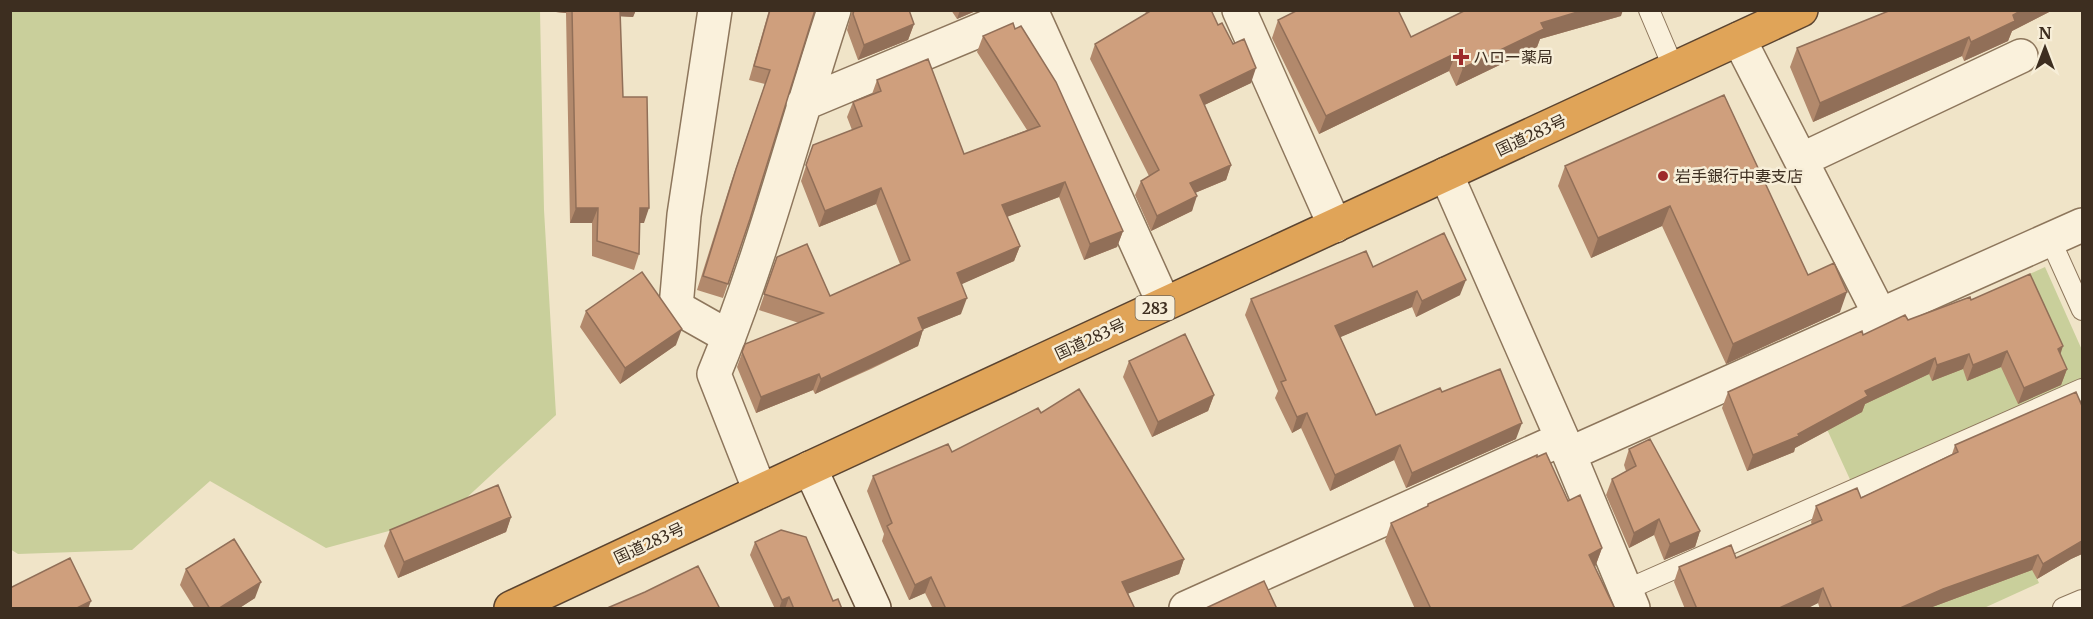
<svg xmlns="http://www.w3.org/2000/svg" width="2093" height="619" font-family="Merriweather,'Noto Sans JP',serif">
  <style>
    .green { fill: #c9cf9b }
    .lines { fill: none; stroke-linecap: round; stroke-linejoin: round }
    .lane-casing { stroke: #8d765c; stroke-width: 22 }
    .street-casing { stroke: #8d765c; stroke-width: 36 }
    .secondary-casing { stroke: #6f573f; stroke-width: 36 }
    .highway-casing { stroke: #5b4430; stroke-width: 36 }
    .lane { stroke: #faf1dc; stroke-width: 20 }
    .street { stroke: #faf1dc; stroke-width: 33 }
    .secondary { stroke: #faf1dc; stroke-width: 33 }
    .highway { stroke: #e0a458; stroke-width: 33 }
    .wall { fill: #b2896c }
    .shaded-wall { fill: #916f58 }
    .building { fill: #cf9f7d; stroke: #916f58; stroke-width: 1.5 }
    .poi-dot { fill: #9e2a2b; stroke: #f7eed8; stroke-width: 2 }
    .labels { text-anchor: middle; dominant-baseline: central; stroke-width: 5; stroke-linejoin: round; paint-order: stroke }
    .shield { fill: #f7eed8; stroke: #756857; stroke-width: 1.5 }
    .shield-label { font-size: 15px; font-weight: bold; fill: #3d2e20 }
    .poi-label { font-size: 16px; fill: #3d2e20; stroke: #f7eed8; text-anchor: start }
    .street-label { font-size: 16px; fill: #3d2e20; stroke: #f7eed8 }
  </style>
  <rect width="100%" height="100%" fill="#f0e4c8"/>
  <path class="green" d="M10 11H540L544 210 556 415 448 515 326 548 210 481 132 550 18 554 10 549Z
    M2045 267 2082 350V384L1971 435 2039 583 1984 608H1909L1803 377Z"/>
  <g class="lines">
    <defs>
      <path id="lane" d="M1649 10 1674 69
        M2050 239 2082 310
        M1626 590 2082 389
        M2063 608 2082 600"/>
      <path id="street" d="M715 10 684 215 676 307 729 337
        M1031 10 1164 304
        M1239 10 1335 226
        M1739 39 1880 315
        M803 104 1028 10
        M1801 160 2021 56
        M1446 174 1569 454 1633 608
        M1569 454 2082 225
        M760 491 714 374C763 256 794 131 834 10
        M1186 608 1562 439"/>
      <path id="secondary" d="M810 468 874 608"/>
      <path id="highway" d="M511 608 810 468 1801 10"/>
    </defs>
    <use href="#lane" class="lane-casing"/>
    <use href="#street" class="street-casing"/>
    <use href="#secondary" class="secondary-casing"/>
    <use href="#highway" class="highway-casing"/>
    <use href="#lane" class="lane"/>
    <use href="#street" class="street"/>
    <use href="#secondary" class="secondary"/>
    <use href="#highway" class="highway"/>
  </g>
  <path class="wall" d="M556 10H636L633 17 620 16 623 97 644 223H640L639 254 634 270 592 256V223H570L566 13 556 12Z
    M769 10H815L750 219 723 298 697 290 731 182 765 84 749 80Z
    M852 10H909L914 24 908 40 858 60 847 30Z
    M951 10H978L957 19Z
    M1145 10H1211L1218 25 1251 83 1204 105 1231 165 1226 180 1195 193 1192 211 1151 231 1135 195 1141 181 1149 176 1090 59 1095 44 1146 14Z
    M1891 10H2053L2012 31 2008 41 1964 61 1962 56 1813 122 1790 67 1797 48Z
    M1621 16 1540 39 1537 47 1456 86 1449 71 1319 134 1272 38 1278 20 1411 37Z
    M1015 29 1123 231 1117 247 1084 260 1059 197 1007 217 1020 246 1014 261 961 284V314L923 329 918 346 871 369 815 394 813 390 756 413 737 367 745 344 799 323 759 310 777 257 830 296 900 264 876 204 819 227 801 181 813 145 852 130 847 117 853 102 872 94 877 80 964 154 1027 130 977 52 983 36Z
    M1724 95 1808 275 1840 312 1726 364 1662 226 1591 258 1558 186 1565 166Z
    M1373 267 1460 295 1416 317 1412 307 1340 337 1376 415 1442 392 1516 439 1406 488 1394 460 1330 491 1301 428 1292 433 1275 398 1278 391 1245 315 1251 299Z
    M1971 300 2060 354 2067 369 2061 385 2018 404 2001 367 1967 381 1963 369 1932 381 1929 374 1865 404 1862 412 1795 448 1794 452 1747 471 1722 408 1728 392 1863 335Z
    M586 311 676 345 620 384 580 327Z
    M1129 361 1214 395 1208 411 1152 437 1123 377Z
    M2082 406V554L2071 559 2037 579 2032 570 1927 609H1820L1818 603 1806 609H1685L1674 582 1679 567 1736 558 1812 525 1811 522 1816 506 1861 498 1952 454 1955 445Z
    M1041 413 1184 559 1179 574 1128 593 1135 609H933L925 593 909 600 882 541 884 534 867 491 873 476 952 452Z
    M1629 449 1700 531 1695 547 1664 560 1654 535 1629 548 1606 495 1612 479 1626 471 1624 465Z
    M1568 501 1602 548 1595 567 1615 609H1415L1385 541 1391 523 1427 507 1428 504Z
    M511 517 506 532 398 578 384 546 390 530Z
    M755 542 833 601 842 609H775L750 555Z
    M186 569 255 598 238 609H195L180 585Z"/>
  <path class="shaded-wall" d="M556 10H567L566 13 556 12Z
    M616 10H636L633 17 614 16Z
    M960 10H978L957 19Z
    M1584 10H1623L1621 16 1540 39 1537 47 1456 86 1463 68 1541 23Z
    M2022 10H2053L2012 31 2008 41 1964 61 1971 42 2013 15Z
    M914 24 908 40 858 60 864 45Z
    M1969 37 1962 56 1813 122 1820 103Z
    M1456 53 1449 71 1319 134 1326 116Z
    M1256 68 1251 83 1194 110 1200 95Z
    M1231 165 1226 180 1185 197 1190 183Z
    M1065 182 1059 197 996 221 1002 205Z
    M881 188 876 204 819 227 825 211Z
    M1197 196 1192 211 1151 231 1157 216Z
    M1670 206 1662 226 1591 258 1598 238Z
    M576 208H598L592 223H570Z
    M640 208H649L644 223H634Z
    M1123 231 1117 247 1084 260 1090 244Z
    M1020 246 1014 261 951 289 957 273Z
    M1466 280 1460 295 1416 317 1422 301Z
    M1417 291 1412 307 1329 342 1335 326Z
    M1847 292 1840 312 1726 364 1733 344Z
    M967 298 961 314 912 334 918 318Z
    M682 329 676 345 620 384 625 368Z
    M923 330 918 346 815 394 821 379Z
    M2063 346 2058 362V349Z
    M2007 351 2001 367 1967 381 1973 365Z
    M1969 354 1963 369 1932 381 1937 365Z
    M1935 358 1929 374 1865 404 1862 412 1795 448 1794 452 1747 471 1753 455 1798 434 1865 391Z
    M2067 369 2061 385 2018 404 2024 388Z
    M819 374 813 390 756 413 761 397Z
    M1214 395 1208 411 1152 437 1158 422Z
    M1307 413 1301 428 1292 433 1297 417Z
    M1522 423 1516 439 1406 488 1412 473Z
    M1400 445 1394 460 1330 491 1335 475Z
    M511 517 506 532 398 578 404 562Z
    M1659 519 1654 535 1629 548 1634 533Z
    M1700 531 1695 547 1664 560 1670 544Z
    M2082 541V554L2071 559 2037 579 2043 564Z
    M1602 548 1595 567 1583 574 1589 555Z
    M2038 555 2032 570 1927 609H1898L1943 589Z
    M1184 559 1179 574 1117 598 1122 582Z
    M931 577 925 593 909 600 915 585Z
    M261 582 255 598 238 609H218Z
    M1823 588 1818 603 1806 609H1777Z
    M789 597 785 609H779L782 600Z
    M91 601 88 609H75Z"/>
  <path class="building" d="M572 10H620L623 97H647L649 208H640L639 254 597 241 598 208H576Z
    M770 10H815L750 219 728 284 703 276 736 169 770 70 754 66Z
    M854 10H909L914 24 864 45 853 14Z
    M1152 10H1211L1218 25 1222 23 1233 44 1244 39 1256 68 1200 95 1231 165 1190 183 1197 196 1157 216 1141 181 1159 170 1095 44Z
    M1298 10H1398L1411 37 1466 10H1584L1541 23 1544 29 1463 68 1456 53 1326 116 1278 20Z
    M1891 10H2022L2013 15 2015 21 1971 42 1969 37 1820 103 1797 48Z
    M1013 23 1015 29 1021 26 1056 82 1123 231 1090 244 1065 182 1002 205 1020 246 957 273 967 298 918 318 923 330 876 353 821 379 819 374 761 397 742 352 745 344 823 313 764 294 777 257 807 244 830 296 910 260 881 188 825 211 806 165 813 145 862 126 853 102 881 91 877 80 928 59 964 154 1040 126 983 36Z
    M1724 95 1808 275 1834 263 1847 292 1733 344 1670 206 1598 238 1565 166Z
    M1444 233 1466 280 1422 301 1417 291 1335 326 1376 415 1440 388 1442 392 1500 369 1522 423 1412 473 1400 445 1335 475 1307 413 1297 417 1281 382 1286 380 1251 299 1366 251 1373 267Z
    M642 272 682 329 625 368 586 311Z
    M2030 274 2063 346 2058 349 2067 369 2024 388 2007 351 1973 365 1969 354 1937 365 1935 358 1865 391 1868 396 1798 434 1799 436 1753 455 1728 392 1862 331 1863 335 1905 315 1908 320 1970 297 1971 300Z
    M1185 334 1214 395 1158 422 1129 361Z
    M1079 389 1184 559 1122 582 1135 609H946L931 577 915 585 887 526 892 523 873 476 948 444 952 452 1038 408 1041 413Z
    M2076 392 2082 406V541L2043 564 2038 555 1943 589 1898 609H1832L1823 588 1777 609H1697L1679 567 1731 545 1736 558 1822 520 1816 506 1857 488 1861 498 1958 452 1955 445Z
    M1650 439 1700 531 1670 544 1659 519 1634 533 1612 479 1636 466 1629 449Z
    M1546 453 1568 501 1580 495 1602 548 1589 555 1615 609H1431L1391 523 1428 506V504L1537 455V457Z
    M498 485 511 517 404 562 390 530Z
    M781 530 806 537 833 601 838 599 842 609H794L789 597 782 600 755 542Z
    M234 539 261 582 218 609H210L186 569Z
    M70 558 91 601 75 609H10V588Z
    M698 566 720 609H605L645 592Z
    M1264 581 1277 609H1206V608Z"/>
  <g class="poi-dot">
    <path d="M1458 48h6v6h6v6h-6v6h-6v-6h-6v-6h6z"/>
    <circle cx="1663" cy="176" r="6"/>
  </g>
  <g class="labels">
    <rect class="shield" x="1135.5" y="296" width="39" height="24" rx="4.5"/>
    <g class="shield-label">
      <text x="1155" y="308">283</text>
    </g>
    <g class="poi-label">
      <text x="1473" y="57">ハロー薬局</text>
      <text x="1675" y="176">岩手銀行中妻支店</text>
    </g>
    <g class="street-label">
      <text transform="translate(1531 135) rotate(-25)">国道283号</text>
      <text transform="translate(1090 339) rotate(-25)">国道283号</text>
      <text transform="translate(649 543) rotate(-25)">国道283号</text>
    </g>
  </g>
  <rect width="2093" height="619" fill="none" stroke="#3d2e20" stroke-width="24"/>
  <g transform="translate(2045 48)" stroke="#f7eed8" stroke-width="4.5" paint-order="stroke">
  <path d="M0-4.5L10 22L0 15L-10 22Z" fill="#3d2e20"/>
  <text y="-9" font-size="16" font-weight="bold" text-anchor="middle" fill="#3d2e20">N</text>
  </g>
</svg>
